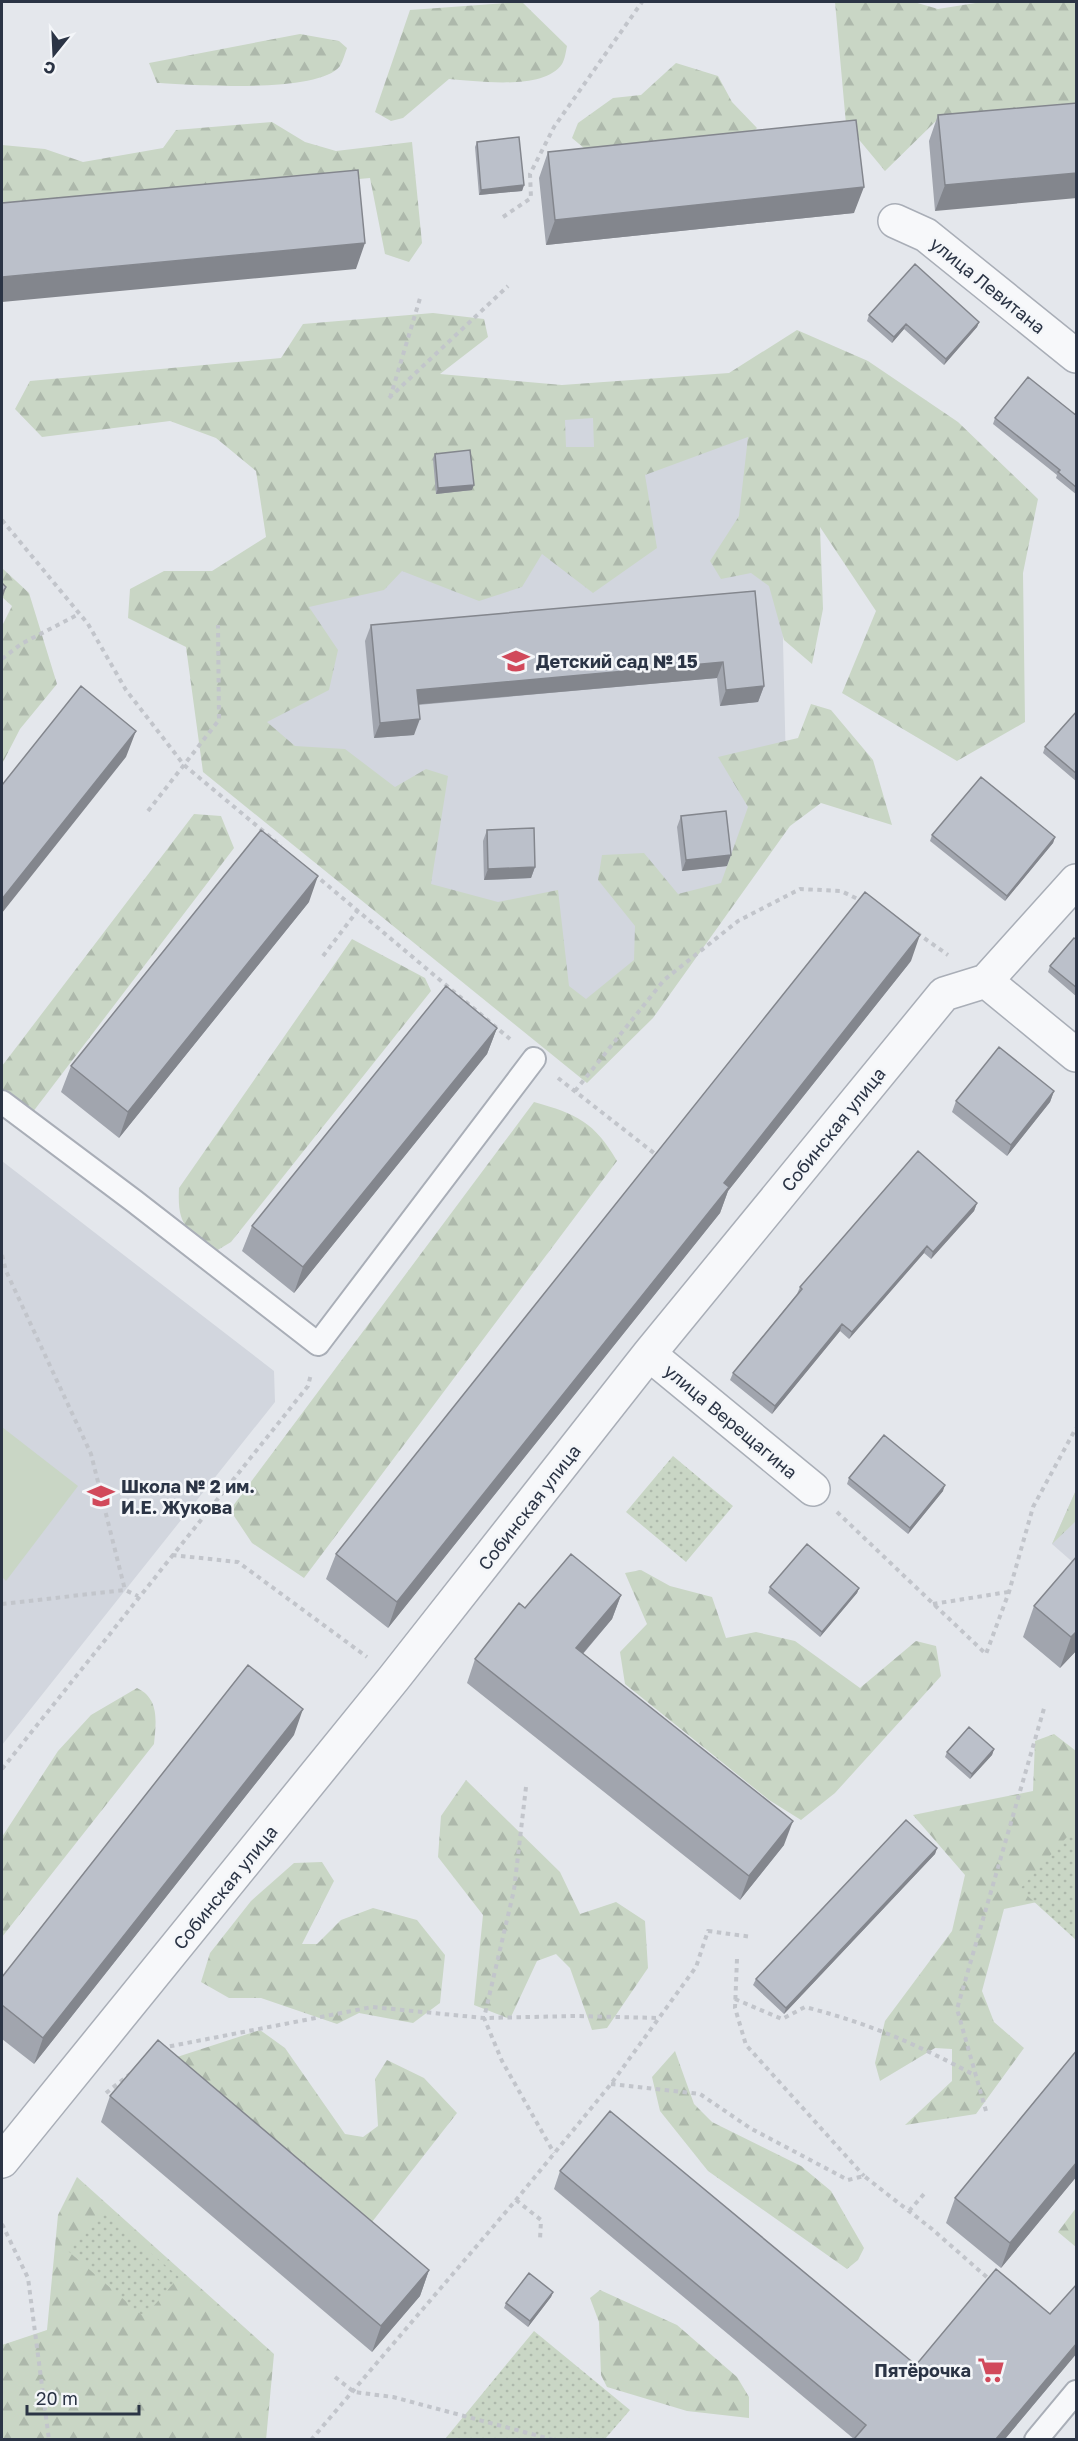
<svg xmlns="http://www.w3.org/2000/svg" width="1078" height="2441" font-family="'Golos Text',sans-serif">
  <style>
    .built { fill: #d2d6de }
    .forest { fill: url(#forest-firs); fill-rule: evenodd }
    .park { fill: url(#park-dots) }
    .garden { fill: #c9d6c5 }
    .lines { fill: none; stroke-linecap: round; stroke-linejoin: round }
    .lane-casing { stroke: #a9aeb7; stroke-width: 26 }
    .street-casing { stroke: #a9aeb7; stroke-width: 36 }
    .path { stroke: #c2c5cb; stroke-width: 4; stroke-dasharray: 4.5 4.5; stroke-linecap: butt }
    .lane { stroke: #f7f8fa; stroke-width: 22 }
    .street { stroke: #f7f8fa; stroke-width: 33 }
    .wall { fill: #a1a5ae }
    .shaded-wall { fill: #83868d }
    .building { fill: #bbc0ca; stroke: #83868d; stroke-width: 1.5 }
    .labels { text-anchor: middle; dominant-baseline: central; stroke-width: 5; stroke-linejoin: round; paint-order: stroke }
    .street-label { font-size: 18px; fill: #2b3445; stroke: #f4f6f9 }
    .poi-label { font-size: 18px; font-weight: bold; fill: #2b3445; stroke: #f4f6f9; text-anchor: start }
  </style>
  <defs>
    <pattern id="forest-firs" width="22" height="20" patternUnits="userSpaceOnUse" patternTransform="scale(1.5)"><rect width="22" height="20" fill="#c9d6c5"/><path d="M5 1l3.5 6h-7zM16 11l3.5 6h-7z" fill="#adb8ab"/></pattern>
    <pattern id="park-dots" width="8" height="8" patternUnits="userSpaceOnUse" patternTransform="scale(1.5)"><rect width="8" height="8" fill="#c9d6c5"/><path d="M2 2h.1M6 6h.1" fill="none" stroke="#adb8ab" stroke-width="1.8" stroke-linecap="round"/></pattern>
  </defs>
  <rect width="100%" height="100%" fill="#e4e7ec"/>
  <path class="built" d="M777 384 787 811 575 1065 260 741 238 581 333 570 318 427Z
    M2 1161 274 1371 275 1402 2 1745Z
    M1076 1490V1565L1052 1544Z"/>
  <path class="forest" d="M522 2 567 46C566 51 565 59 562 64 544 91 477 81 449 79L403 118 391 121 375 112 410 10Z
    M835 2H914L938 9 982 2H1076V106L938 119 885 171 846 124Z
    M300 34 339 41 347 48C345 53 343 61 340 66 319 94 192 85 157 83L149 63Z
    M676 63 718 76 732 102 757 128 749 136 591 154 572 138 578 123 613 98 641 95Z
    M272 122 305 142 336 151 412 142 422 243 409 262 385 254 370 178 2 211V145L45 149 83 162 163 148 176 130Z
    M433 313 484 319 488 337 440 374 562 385 729 373 797 330 868 361 958 422 1038 499 1023 573 1025 722 957 761 842 693 876 611 820 527 823 609 812 664 784 640 769 586 751 573 721 579 710 561 739 516 748 437 645 475 657 548 593 593 542 554 522 587 479 601 402 571 384 590 309 607 338 650 329 690 267 722 295 746 345 749 395 787 426 769 448 776 431 884 498 902 558 890 569 986 586 999 634 960 635 926 598 880 602 855 644 853 678 894 721 883 748 807 718 757 798 738 811 704 831 710 873 760 892 825 821 803 790 826 653 1018 587 1083 203 772 186 647 128 618 130 589 164 571H212L266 537 256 471 216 438 170 421 42 437 15 409 30 381 281 358 303 324ZM593 418 594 447H566L565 420Z
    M2 568 29 593 57 684 20 729 2 764V626L12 606 2 597Z
    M194 814 221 816 234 848 26 1121 2 1110V1066Z
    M352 939 425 978 431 991 231 1242 216 1251C187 1228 177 1228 179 1188Z
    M534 1102C577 1114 594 1122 617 1161L304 1578 252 1543 230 1510Z
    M1076 1490V1521L1052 1544Z
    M641 1570 670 1586 712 1597 726 1638 756 1632 795 1641 860 1688 916 1641 936 1646 941 1676 835 1793 801 1820 769 1800 625 1684 620 1652 647 1624 625 1573Z
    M137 1688C160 1699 156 1722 154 1744L2 1937V1837L58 1751 91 1715Z
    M1054 1734 1076 1751V1885L1070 1895 1004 1909 982 1991 994 2022 1024 2048 976 2114 905 2125 952 2081V2049L935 2048 880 2081 875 2063 885 2021 952 1931 965 1875 913 1815 1033 1791 1035 1741Z
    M466 1780 560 1872 580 1914 616 1902 645 1921 648 1968 607 2028 592 2030 570 1968 556 1954 537 1961 510 2019 474 2005 483 1915 438 1857 441 1816Z
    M322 1862 334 1881 302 1944H317L341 1920 373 1908 417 1920 445 1955 440 2003 413 2023 359 2013 337 2024 261 1998H229L201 1982 210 1953 251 1901 294 1863Z
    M260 2030 285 2048 345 2134 363 2137 378 2126 375 2079 387 2060 424 2078 457 2113 372 2222 177 2057Z
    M675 2051 694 2104 712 2122 801 2166 831 2191 864 2248 858 2260 847 2269 708 2171 660 2111 652 2077Z
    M77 2177 274 2354 266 2440 2 2439V2345L47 2330 58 2215Z
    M1076 2208V2247L1058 2232Z
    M600 2290 677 2325 737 2377 749 2397V2418L687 2411 607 2387 601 2375 599 2322 590 2298Z"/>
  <path class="park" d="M673 1456 733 1506 686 1562 626 1512Z
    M1076 1827V1940L1020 1889Z
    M102 2211 179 2277 144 2317 68 2251Z
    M534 2331 630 2410 605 2439H445Z"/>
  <path class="garden" d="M2 1427 78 1486 6 1581 2 1577Z"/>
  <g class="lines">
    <defs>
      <path id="lane" d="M2 1102 134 1201 318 1344 534 1059
        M1036 2440 1076 2392"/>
      <path id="street" d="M895 221 926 235 1076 356
        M986 981 1076 1055
        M649 1354 813 1489
        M2 2161 394 1678 649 1354 944 994 986 981 1076 881"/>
    </defs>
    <use href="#lane" class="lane-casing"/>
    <use href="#street" class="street-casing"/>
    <path class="path" d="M503 217 531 198 530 174 554 127 642 2
      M389 398 508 286
      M390 398 421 295
      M2 520 88 624 126 690 184 765 281 846
      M2 659 21 644 79 614
      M148 811 219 720 218 625
      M314 874 510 1039
      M917 933 948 955
      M323 956 358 910
      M558 1078 659 1157
      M575 1091 664 980 738 921 800 889 841 891 862 901
      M2 1255 6 1271 91 1454 125 1590
      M837 1512 986 1654 1009 1592 1033 1507 1076 1428
      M172 1555 238 1562 367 1657
      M2 1604 125 1590 138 1596
      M933 1604 1008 1592
      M2 1769 308 1386 311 1374
      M526 1787 514 1890 484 2018 502 2061 554 2153
      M737 1959 735 2008 746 2045 864 2176
      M735 1999 782 2019 805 2007C868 2023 919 2045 976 2076
      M161 2048 372 2007 484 2018 575 2016 659 2018
      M611 2084 700 2094 750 2128 848 2180 864 2176 932 2229 990 2280
      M106 2093 130 2074
      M986 2111 957 2009 1045 1705
      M516 2200 541 2220 540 2240
      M909 2211 924 2194
      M2 2224 28 2278 49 2440
      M335 2377 354 2392 393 2397 554 2440
      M311 2440 516 2200 611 2084 696 1967 708 1931 752 1937"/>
    <use href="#lane" class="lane"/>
    <use href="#street" class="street"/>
  </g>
  <path class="wall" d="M1077 103 935 211 929 141 938 115Z
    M477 142 524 185 522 191 479 195 475 147Z
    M548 152 854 213 546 245 539 178Z
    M869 315 979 322 977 327 944 365 904 329 892 343 867 321Z
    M1077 416V495L1056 478 1057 475 993 424 995 418Z
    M435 454 472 490 436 494 433 459Z
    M755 591 764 686 758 702 720 706 717 678 418 705 414 735 374 738 365 641 371 625Z
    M1077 711V782L1043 753 1045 747Z
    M681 816 727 866 682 871 677 827Z
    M487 830 535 867 531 878 484 880 483 841Z
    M932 835 1055 837 1053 843 1005 901 930 841Z
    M309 902 119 1138 61 1092 71 1066Z
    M1077 940V997L1048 972 1050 966Z
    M911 961 728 1191 720 1213 388 1628 326 1579 336 1554Z
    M497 1028 487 1054 294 1293 242 1251 252 1226Z
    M1054 1091 1050 1102 1007 1156 952 1112 956 1101Z
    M977 1203 974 1211 931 1259 924 1253 849 1339 840 1331 772 1414 730 1380 733 1373 797 1294 800 1287Z
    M849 1478 943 1491 908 1534 847 1484Z
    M1077 1556V1650L1060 1668 1023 1637 1034 1606Z
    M770 1587 859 1588 857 1593 820 1637 768 1593Z
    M621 1595 612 1619 583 1654 784 1845 740 1900 467 1683 475 1659 525 1608Z
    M294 1735 34 2064 2 2039V1977Z
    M994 1749 992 1755 970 1779 945 1757 947 1752Z
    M937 1848 935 1854 784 2014 753 1985 756 1979Z
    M1077 2050V2176L1001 2268 946 2223 955 2198Z
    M110 2096 429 2270 420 2296 372 2352 101 2122Z
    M560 2171 916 2365 1050 2314 1077 2284V2353L1005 2439H854L554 2189Z
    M553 2292 551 2297 528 2327 504 2308 506 2303Z"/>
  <path class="shaded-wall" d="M1077 173V198L935 211 945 185Z
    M524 185 522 191 479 195 481 190Z
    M864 187 854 213 546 245 555 220Z
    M365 243 356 269 2 302V277Z
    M979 322 977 327 944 365 946 359Z
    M906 324 904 329 892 343 894 337Z
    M474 485 472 490 436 494 438 488Z
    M6 587 2 600V593Z
    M723 662 717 678 411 705 417 690Z
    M764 686 758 702 720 706 726 690Z
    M420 719 414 735 374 738 380 723Z
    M136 731 126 757 2 913V899Z
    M1055 837 1053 843 1005 901 1007 896Z
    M731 855 727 866 682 871 686 860Z
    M535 867 531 878 484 880 488 869Z
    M318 876 309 902 119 1138 128 1112Z
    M920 935 911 961 728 1191 720 1213 388 1628 397 1602 724 1183Z
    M497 1028 487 1054 294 1293 303 1267Z
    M1054 1091 1050 1102 1007 1156 1011 1145Z
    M977 1203 974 1211 931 1259 933 1252Z
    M927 1246 924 1253 849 1339 852 1332Z
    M842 1324 840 1331 772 1414 775 1406Z
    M945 1485 943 1491 908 1534 910 1528Z
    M859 1588 857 1593 820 1637 822 1632Z
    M621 1595 612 1619 567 1672 576 1648Z
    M1077 1631V1650L1060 1668 1071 1637Z
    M303 1709 294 1735 34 2064 43 2038Z
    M994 1749 992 1755 970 1779 972 1774Z
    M793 1821 784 1845 740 1900 749 1876Z
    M937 1848 935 1854 784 2014 786 2008Z
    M1077 2162V2176L1001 2268 1010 2243Z
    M429 2270 420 2296 372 2352 381 2326Z
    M553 2292 551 2297 528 2327 530 2321Z
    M1077 2343V2353L1005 2439H996Z"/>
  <path class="building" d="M1077 103V173L945 185 938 115Z
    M856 120 864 187 555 220 548 152Z
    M519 137 524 185 481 190 477 142Z
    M358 170 365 243 2 277V203Z
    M915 264 979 322 946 359 906 324 894 337 869 315Z
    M1028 377 1077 416V488L1058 472 1060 470 995 418Z
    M470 450 474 485 438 488 435 454Z
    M2 583 6 587 2 593Z
    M755 591 764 686 726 690 723 662 417 690 420 719 380 723 371 625Z
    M81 686 136 731 2 899V785Z
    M1077 711V774L1045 747Z
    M981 777 1055 837 1007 896 932 835Z
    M726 811 731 855 686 860 681 816Z
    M534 828 535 867 488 869 487 830Z
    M261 830 318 876 128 1112 71 1066Z
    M865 892 920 935 724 1183 729 1187 397 1602 336 1554Z
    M1074 938 1077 940V988L1050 966Z
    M446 986 497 1028 303 1267 252 1226Z
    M999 1047 1054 1091 1011 1145 956 1101Z
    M918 1151 977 1203 933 1252 927 1246 852 1332 842 1324 775 1406 733 1373 802 1289 800 1287Z
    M884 1435 945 1485 910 1528 849 1478Z
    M807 1544 859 1588 822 1632 770 1587Z
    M571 1554 621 1595 576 1648 793 1821 749 1876 475 1659 519 1603 525 1608Z
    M1077 1556V1631L1071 1637 1034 1606Z
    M248 1665 303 1709 43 2038 2 2005V1977Z
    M969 1727 994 1749 972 1774 947 1752Z
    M906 1820 937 1848 786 2008 756 1979Z
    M158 2040 429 2270 381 2326 110 2096Z
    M1077 2050V2162L1010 2243 955 2198Z
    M610 2111 916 2365 996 2269 1050 2314 1077 2284V2343L996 2439H854L866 2425 560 2171Z
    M529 2273 553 2292 530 2321 506 2303Z"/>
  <defs>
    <symbol id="school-bare" viewBox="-9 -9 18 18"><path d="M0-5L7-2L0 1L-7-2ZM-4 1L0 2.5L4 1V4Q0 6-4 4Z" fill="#d1495b" stroke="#f4f6f9" stroke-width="2.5" paint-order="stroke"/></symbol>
    <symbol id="supermarket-bare" viewBox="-9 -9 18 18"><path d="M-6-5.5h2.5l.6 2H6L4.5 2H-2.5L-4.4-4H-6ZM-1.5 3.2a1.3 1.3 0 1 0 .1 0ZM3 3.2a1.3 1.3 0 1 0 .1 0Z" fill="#d1495b" stroke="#f4f6f9" stroke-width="2.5" paint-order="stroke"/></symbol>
  </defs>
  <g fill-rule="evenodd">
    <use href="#school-bare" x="497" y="642" width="38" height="38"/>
    <use href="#school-bare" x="82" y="1477" width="38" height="38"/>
    <use href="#supermarket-bare" x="972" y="2351" width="38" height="38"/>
  </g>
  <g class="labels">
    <g class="street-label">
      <text transform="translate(988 285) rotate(39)">улица Левитана</text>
      <text transform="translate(833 1129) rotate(-51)">Собинская улица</text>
      <text transform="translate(731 1421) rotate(40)">улица Верещагина</text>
      <text transform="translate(529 1507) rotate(-52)">Собинская улица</text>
      <text transform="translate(225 1887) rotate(-51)">Собинская улица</text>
    </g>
    <g class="poi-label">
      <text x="536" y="661">Детский сад № 15</text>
      <text x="121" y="1486">Школа № 2 им.<tspan x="121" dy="21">И.Е. Жукова</tspan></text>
      <text x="971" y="2370" text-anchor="end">Пятёрочка</text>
    </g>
  </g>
  <rect width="1078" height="2441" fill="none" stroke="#2b3445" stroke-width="6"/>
  <g transform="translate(54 54) rotate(198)" stroke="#f4f6f9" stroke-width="4.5" paint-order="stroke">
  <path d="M0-4.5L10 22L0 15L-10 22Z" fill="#2b3445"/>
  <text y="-9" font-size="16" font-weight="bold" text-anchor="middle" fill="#2b3445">С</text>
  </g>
  <path d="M27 2405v9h112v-9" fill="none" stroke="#2b3445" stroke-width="3"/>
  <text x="36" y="2405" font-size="18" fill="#2b3445" stroke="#f4f6f9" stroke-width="4.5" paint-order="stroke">20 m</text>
</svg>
